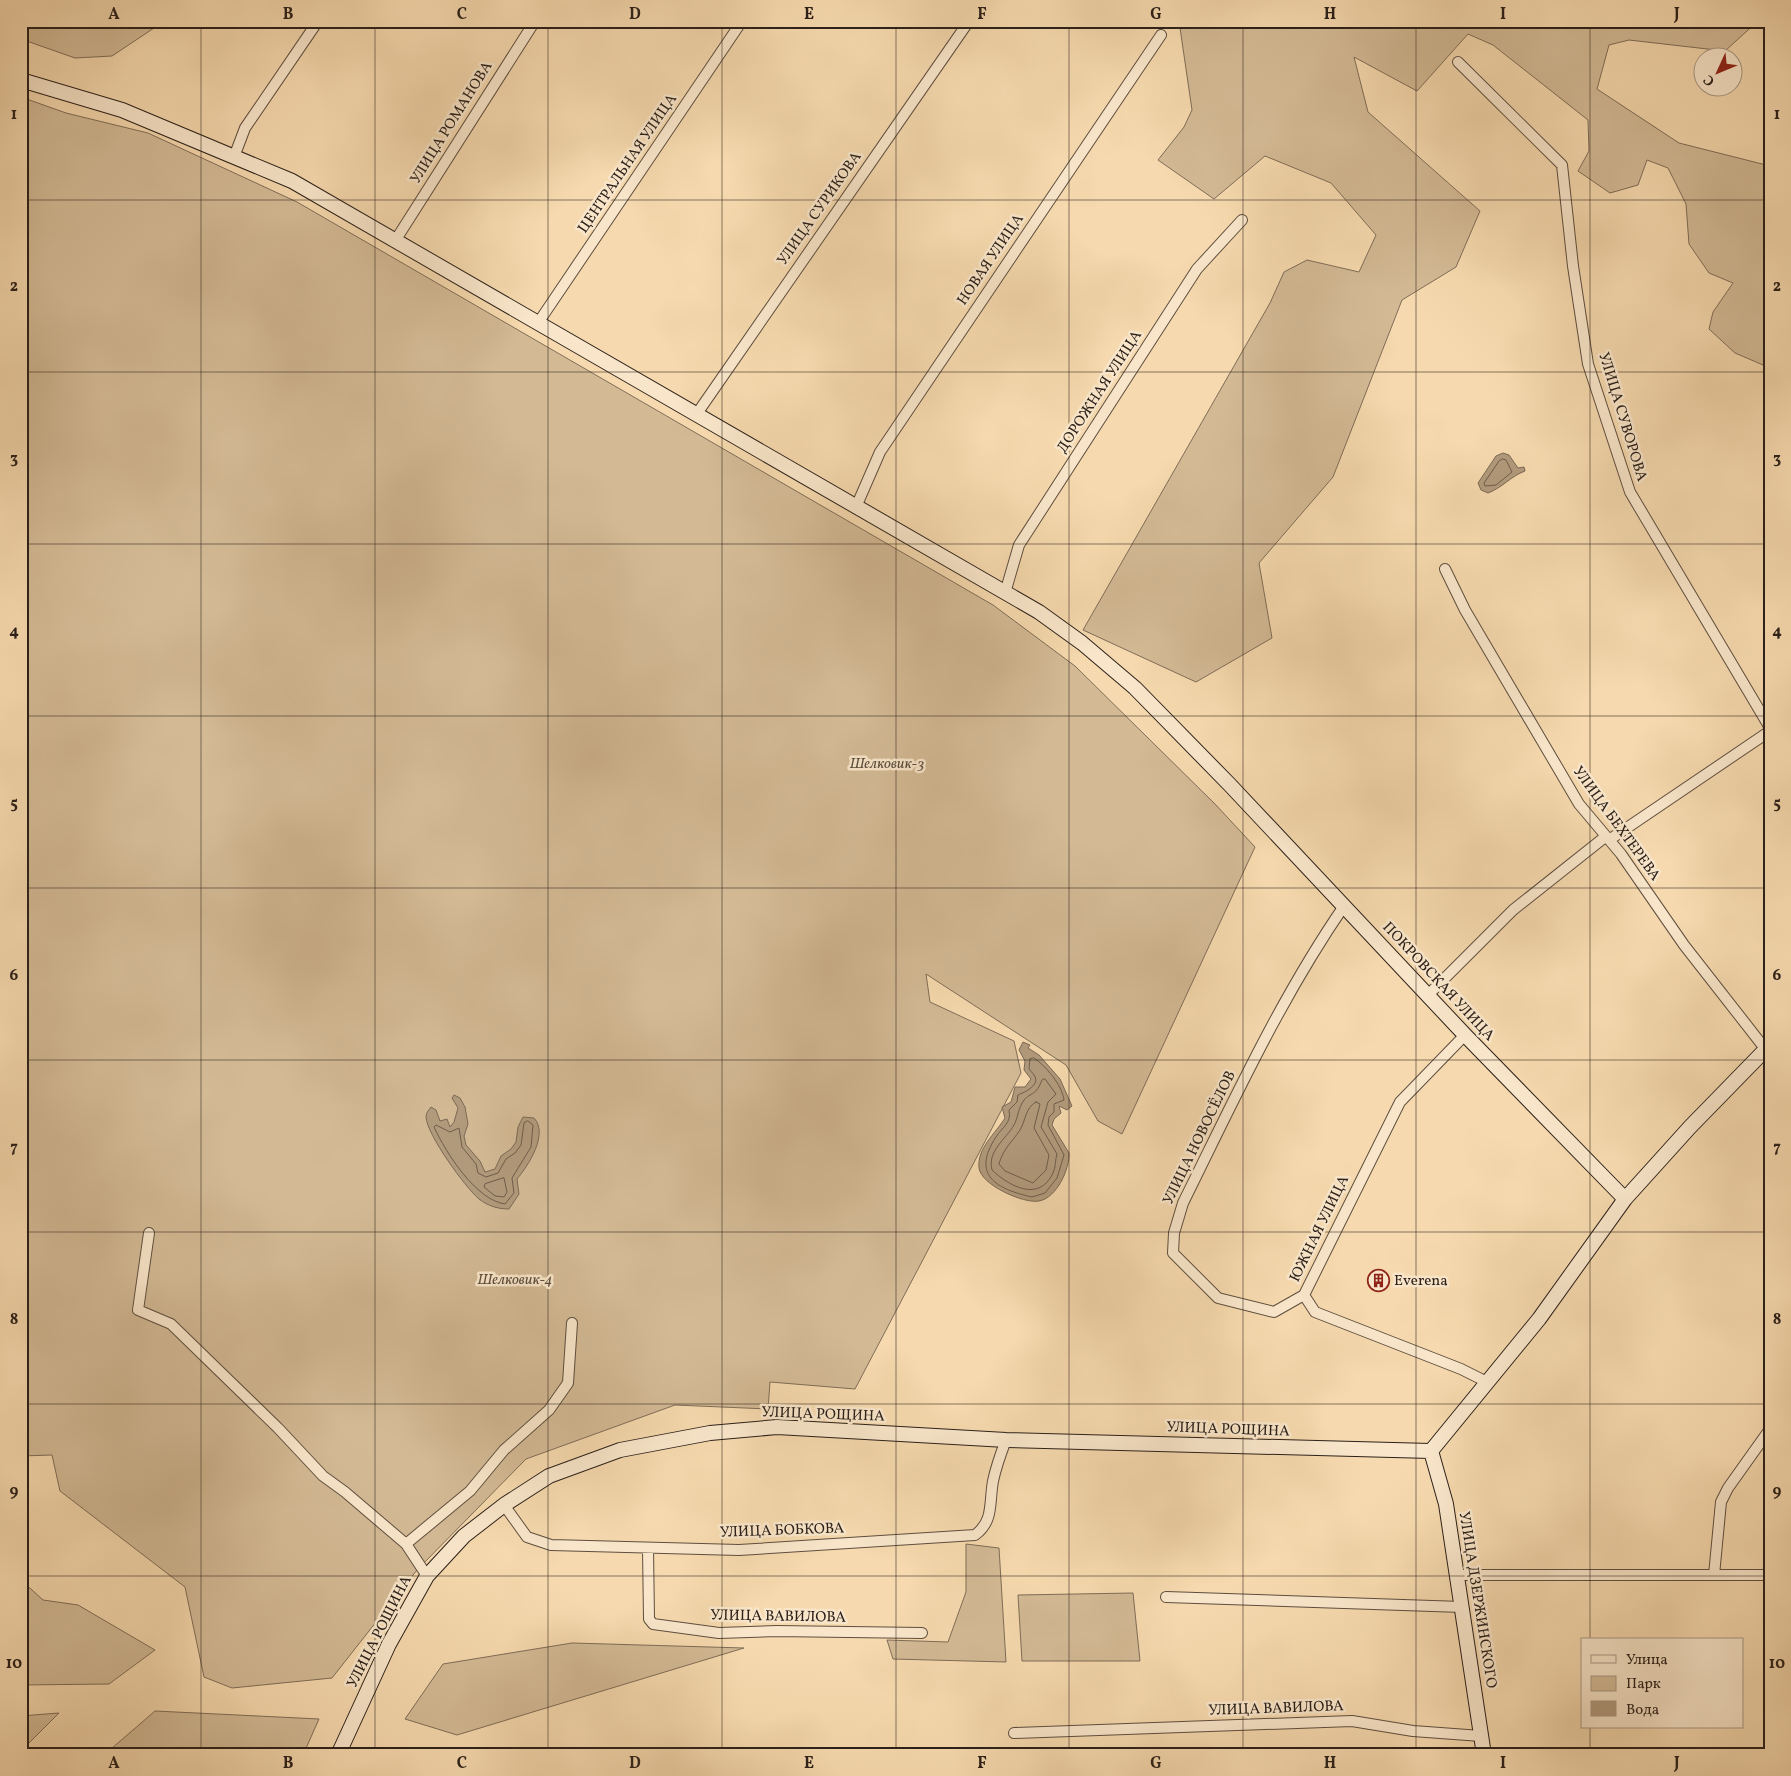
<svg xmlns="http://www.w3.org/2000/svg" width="1791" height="1776" font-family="Vollkorn,serif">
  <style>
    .green { fill: #d3ba95; stroke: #7f6d58 }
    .water { fill: #b19a7c; stroke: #7b6955 }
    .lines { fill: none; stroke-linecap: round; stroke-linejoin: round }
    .shore { stroke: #6e5d4b; stroke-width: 1 }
    .street-casing { stroke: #5e4e3f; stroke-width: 12 }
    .secondary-casing { stroke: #2b201a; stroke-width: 16 }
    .street { stroke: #f9e6ca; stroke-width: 10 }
    .secondary { stroke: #f9e6ca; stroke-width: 14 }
    .grid { fill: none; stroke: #2b201a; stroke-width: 1; stroke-opacity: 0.55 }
    .labels { text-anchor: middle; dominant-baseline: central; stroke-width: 5; stroke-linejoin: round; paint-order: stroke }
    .street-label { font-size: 15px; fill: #2b201a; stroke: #f9e6ca }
    .park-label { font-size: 15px; font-style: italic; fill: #5d4e3f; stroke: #f9e6ca }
    .poi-label { font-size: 15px; fill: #2b201a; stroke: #f9e6ca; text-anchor: start }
    .neatline { fill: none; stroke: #2b201a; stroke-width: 2 }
    .grid-label { font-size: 16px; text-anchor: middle; font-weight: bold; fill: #2b201a }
  </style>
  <rect width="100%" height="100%" fill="#f6d9ae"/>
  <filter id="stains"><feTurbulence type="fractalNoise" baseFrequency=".004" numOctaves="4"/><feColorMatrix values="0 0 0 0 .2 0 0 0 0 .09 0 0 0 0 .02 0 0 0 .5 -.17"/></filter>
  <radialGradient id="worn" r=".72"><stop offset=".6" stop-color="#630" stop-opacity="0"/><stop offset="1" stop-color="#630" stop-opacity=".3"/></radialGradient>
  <path class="green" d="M21 21H160L154 28 112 56 75 58 21 39Z
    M1179 21H1758L1725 51 1629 40 1609 45 1597 89 1679 143 1770 166V368L1735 353 1709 329 1713 312 1733 283 1709 273 1689 244 1686 204 1668 168 1647 160 1638 185 1610 193 1578 171 1589 151 1588 120 1493 45 1468 34 1417 91 1354 57 1368 112 1480 211 1456 267 1402 300 1333 477 1259 563 1272 638 1196 682 1083 630 1270 303 1284 272 1307 260 1359 272 1376 235 1331 183 1265 156 1214 199 1158 160 1184 127 1192 110Z
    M21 97 66 113 148 133 297 202 993 605 1075 666 1215 804 1255 847 1122 1134 1098 1121 1066 1065 926 974 930 1002 1014 1041 1021 1073 855 1389 770 1382 768 1409 675 1405 526 1459 417 1570 332 1678 232 1688 204 1677 185 1587 60 1491 52 1455 21 1456Z
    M966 1544 999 1548 1006 1662 893 1659 887 1640 948 1642 966 1592Z
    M21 1580 43 1600 78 1605 155 1650 109 1684 21 1685Z
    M1133 1593 1140 1661H1022L1018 1595Z
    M572 1643 744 1648 457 1735 405 1719 443 1664Z
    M155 1711 319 1719 303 1755H104Z
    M59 1713 21 1751V1716Z"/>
  <path class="water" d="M1503 453 1509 455 1518 468 1524 467 1525 471C1511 476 1502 488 1488 493L1481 490 1478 483 1496 456Z
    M1023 1042 1030 1045 1028 1048 1039 1055 1060 1079 1072 1106 1067 1110 1059 1106 1061 1113 1054 1119 1052 1125 1069 1153C1070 1168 1057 1198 1039 1201 1024 1204 981 1185 979 1168 977 1148 995 1134 1005 1118L1002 1107 1011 1102 1015 1087H1025L1031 1079 1024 1070 1025 1061 1019 1050Z
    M454 1095 460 1098 465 1107 468 1124 464 1136 466 1145 480 1161 485 1172 495 1169 501 1156 511 1149 516 1142 518 1127 523 1117 534 1118C549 1134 528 1166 517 1179L519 1194 509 1209C498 1209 488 1206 479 1199 465 1187 427 1135 426 1117 426 1112 429 1110 431 1107L436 1110 440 1121 447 1119 450 1127 454 1122 458 1108 452 1098Z"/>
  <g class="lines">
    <path class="shore" d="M1503 459 1506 460 1512 472 1496 485 1485 486 1484 483 1499 461Z
      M1034 1058C1046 1066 1062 1085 1064 1100L1054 1104V1112L1049 1117 1048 1125 1064 1155 1057 1178 1045 1193 1032 1197C996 1189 971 1175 996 1137 1002 1127 1012 1123 1009 1110L1017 1102 1018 1095C1025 1092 1041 1085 1034 1075 1032 1072 1030 1071 1029 1068L1030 1059Z
      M1045 1079 1056 1094 1048 1102 1041 1127 1057 1154C1055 1160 1056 1167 1053 1173 1039 1203 1009 1186 992 1170 987 1151 1006 1139 1014 1125 1018 1118 1018 1108 1024 1100 1031 1092 1036 1096 1042 1080Z
      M1036 1102 1040 1104 1034 1128 1049 1155 1046 1170 1033 1183 1005 1171 999 1164C1003 1149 1012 1142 1020 1130 1026 1120 1025 1108 1036 1102Z
      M528 1121 533 1125 531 1147 512 1178 514 1193 505 1204C476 1200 446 1153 434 1127L436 1125 450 1132 459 1128 462 1147 476 1164 478 1173 486 1177 498 1173 506 1159 515 1153 521 1145 524 1123Z
      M504 1178 507 1192 504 1197 495 1196 484 1187 485 1184Z"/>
    <defs>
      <path id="street" d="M1458 62 1562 165 1573 266 1588 364 1630 492 1770 728
        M234 157 245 128 318 21
        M395 241 535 21
        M538 323 742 21
        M696 415 969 21
        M856 507 880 452 1161 35
        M1445 569 1465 610 1579 804 1621 854 1684 945 1770 1055
        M1005 593 1019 545 1197 269 1242 220
        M1609 840 1770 731
        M1428 995 1513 910 1605 837
        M1465 1035 1400 1102 1304 1295 1315 1312 1461 1369 1487 1382
        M149 1233 138 1310 171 1324 278 1428 323 1476 345 1492 406 1544 470 1491 504 1450 549 1410 568 1383 572 1323
        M1304 1295 1274 1312 1218 1298 1173 1253 1174 1233 1183 1203C1233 1102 1280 999 1344 906
        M504 1505 527 1537 551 1545 739 1550 975 1535C994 1521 989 1503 993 1481 996 1467 1001 1453 1006 1440
        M406 1544 427 1576
        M648 1548 649 1619 653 1624 719 1633 776 1631 922 1633
        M1457 1575H1770
        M1714 1575 1721 1502 1728 1488 1770 1429
        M1166 1597 1462 1607
        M1014 1733 1352 1721 1413 1731 1481 1736"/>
      <path id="secondary" d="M21 80 122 110 292 181 1039 612 1082 643 1135 688 1230 785 1465 1035 1625 1199
        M1431 1451 1539 1319 1625 1199 1690 1127 1770 1045
        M1431 1451 1446 1504 1484 1755
        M338 1755 389 1644 427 1576 464 1536 504 1505 549 1476 620 1450 710 1433 777 1427 1006 1440 1431 1451"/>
    </defs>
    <use href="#street" class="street-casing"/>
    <use href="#secondary" class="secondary-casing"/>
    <use href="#street" class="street"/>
    <use href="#secondary" class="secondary"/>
  </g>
  <path class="grid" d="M201 21V1755M375 21V1755M548 21V1755M722 21V1755M896 21V1755M1069 21V1755M1243 21V1755M1416 21V1755M1590 21V1640M21 200H1770M21 372H1770M21 544H1770M21 716H1770M21 888H1770M21 1060H1770M21 1232H1770M21 1404H1770M21 1576H1770M1590 1727V1755"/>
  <defs>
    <symbol id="building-ring" viewBox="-11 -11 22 22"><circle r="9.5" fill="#f9e6ca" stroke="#8f2418" stroke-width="1.5"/><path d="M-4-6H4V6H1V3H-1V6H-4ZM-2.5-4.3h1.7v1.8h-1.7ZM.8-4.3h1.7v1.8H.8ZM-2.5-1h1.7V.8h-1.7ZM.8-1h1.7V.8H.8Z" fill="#8f2418"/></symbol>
  </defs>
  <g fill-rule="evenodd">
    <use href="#building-ring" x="1366" y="1268" width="25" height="25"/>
  </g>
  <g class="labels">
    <g class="street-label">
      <text transform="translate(452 123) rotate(-58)">УЛИЦА РОМАНОВА</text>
      <text transform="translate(628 164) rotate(-56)">ЦЕНТРАЛЬНАЯ УЛИЦА</text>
      <text transform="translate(820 209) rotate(-55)">УЛИЦА СУРИКОВА</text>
      <text transform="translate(991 260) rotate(-56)">НОВАЯ УЛИЦА</text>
      <text transform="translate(1100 392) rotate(-57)">ДОРОЖНАЯ УЛИЦА</text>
      <text transform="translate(1622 417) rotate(73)">УЛИЦА СУВОРОВА</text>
      <text transform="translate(1616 824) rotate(54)">УЛИЦА БЕХТЕРЕВА</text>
      <text transform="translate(1438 982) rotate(47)">ПОКРОВСКАЯ УЛИЦА</text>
      <text transform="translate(1200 1138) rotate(-64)">УЛИЦА НОВОСЁЛОВ</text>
      <text transform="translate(1320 1229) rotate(-64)">ЮЖНАЯ УЛИЦА</text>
      <text transform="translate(823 1415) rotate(2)">УЛИЦА РОЩИНА</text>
      <text transform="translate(1228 1430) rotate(2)">УЛИЦА РОЩИНА</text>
      <text transform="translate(782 1531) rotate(-2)">УЛИЦА БОБКОВА</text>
      <text transform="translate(1477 1600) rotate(81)">УЛИЦА ДЗЕРЖИНСКОГО</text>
      <text transform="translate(778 1617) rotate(1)">УЛИЦА ВАВИЛОВА</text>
      <text transform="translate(380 1632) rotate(-63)">УЛИЦА РОЩИНА</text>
      <text transform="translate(1276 1709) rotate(-2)">УЛИЦА ВАВИЛОВА</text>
    </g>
    <g class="park-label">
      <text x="887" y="764">Шелковик-3</text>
      <text x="515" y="1280">Шелковик-4</text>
    </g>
    <g class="poi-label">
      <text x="1394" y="1281">Everena</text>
    </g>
  </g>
  <rect width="1791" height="1776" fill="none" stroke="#f6d9ae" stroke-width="55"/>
  <rect x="1581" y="1638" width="162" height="90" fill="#f9e6ca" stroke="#a79784"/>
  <rect x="1591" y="1655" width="25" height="8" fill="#f9e6ca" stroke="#a79784"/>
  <text x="1626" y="1664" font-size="15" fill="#2b201a">Улица</text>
  <rect x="1591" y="1676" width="25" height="15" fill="#d3ba95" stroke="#a79784"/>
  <text x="1626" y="1688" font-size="15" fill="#2b201a">Парк</text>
  <rect x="1591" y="1701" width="25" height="15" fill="#b19a7c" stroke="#a79784"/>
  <text x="1626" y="1714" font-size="15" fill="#2b201a">Вода</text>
  <g transform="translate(1718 72) rotate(226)"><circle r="24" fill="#f9e6ca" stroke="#a79784"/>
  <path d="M0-4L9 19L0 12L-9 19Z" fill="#8f2418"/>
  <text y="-8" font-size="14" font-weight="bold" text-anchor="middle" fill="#2b201a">С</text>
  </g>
  <rect x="28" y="28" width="1736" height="1720" class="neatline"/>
  <g class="grid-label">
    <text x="114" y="19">A</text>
    <text x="288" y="19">B</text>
    <text x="462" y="19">C</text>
    <text x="635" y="19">D</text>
    <text x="809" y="19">E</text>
    <text x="982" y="19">F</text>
    <text x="1156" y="19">G</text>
    <text x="1330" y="19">H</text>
    <text x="1503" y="19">I</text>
    <text x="1677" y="19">J</text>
    <text x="14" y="119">1</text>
    <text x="1777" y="119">1</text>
    <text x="14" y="291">2</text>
    <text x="1777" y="291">2</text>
    <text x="14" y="463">3</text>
    <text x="1777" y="463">3</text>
    <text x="14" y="636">4</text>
    <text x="1777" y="636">4</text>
    <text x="14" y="808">5</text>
    <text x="1777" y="808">5</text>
    <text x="14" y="980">6</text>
    <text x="1777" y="980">6</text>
    <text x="14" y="1152">7</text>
    <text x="1777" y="1152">7</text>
    <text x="14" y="1324">8</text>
    <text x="1777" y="1324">8</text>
    <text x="14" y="1496">9</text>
    <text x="1777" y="1496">9</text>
    <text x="14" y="1668">10</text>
    <text x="1777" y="1668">10</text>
    <text x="114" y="1768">A</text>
    <text x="288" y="1768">B</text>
    <text x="462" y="1768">C</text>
    <text x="635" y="1768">D</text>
    <text x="809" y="1768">E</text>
    <text x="982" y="1768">F</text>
    <text x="1156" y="1768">G</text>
    <text x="1330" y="1768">H</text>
    <text x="1503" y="1768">I</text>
    <text x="1677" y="1768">J</text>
  </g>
  <rect width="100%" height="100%" filter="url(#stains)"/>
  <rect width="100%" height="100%" fill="url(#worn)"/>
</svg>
